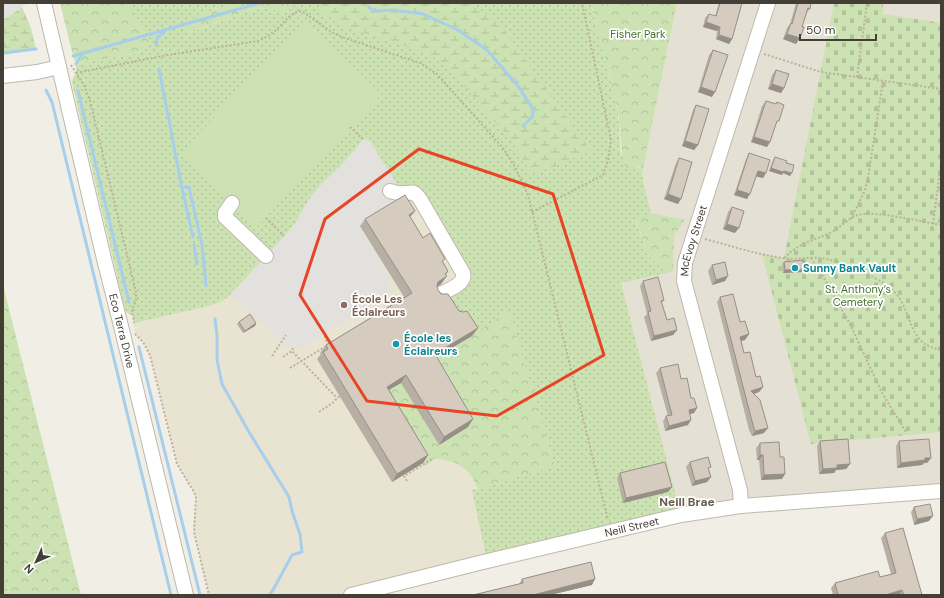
<svg xmlns="http://www.w3.org/2000/svg" width="944" height="598" font-family="'DM Sans',sans-serif">
  <style>
    .residential { fill: #e5e0d4 }
    .education { fill: #e9e3d1 }
    .grass { fill: url(#grass-dots) }
    .forest { fill: url(#forest-crowns) }
    .wetland { fill: url(#wetland-marsh) }
    .cemetery { fill: url(#cemetery-stones) }
    .pitch { fill: #cce2b2 }
    .parking { fill: #e3e1de }
    .lines { fill: none; stroke-linecap: round; stroke-linejoin: round }
    .stream { stroke: #a7ceea; stroke-width: 3 }
    .minor-casing { stroke: #bfb8ac; stroke-width: 16 }
    .path { stroke: #bcb19c; stroke-width: 2; stroke-dasharray: 2 2; stroke-linecap: butt }
    .minor { stroke: #fff; stroke-width: 14 }
    .wall { fill: #b7afa4 }
    .shaded-wall { fill: #958f86 }
    .building { fill: #d5ccbf; stroke: #958f86 }
    .marked { fill: none; stroke: #e84526; stroke-width: 3; stroke-linejoin: round }
    .culture-dot { fill: #0f9aa8; stroke: #fff; stroke-width: 1.5 }
    .education-dot { fill: #8d6e63; stroke: #fff; stroke-width: 1.5 }
    .labels { text-anchor: middle; dominant-baseline: central; stroke-width: 3.5; stroke-linejoin: round; paint-order: stroke }
    .park-label { font-size: 11px; fill: #47702e; stroke: #fff }
    .street-label { font-size: 11px; fill: #433e36; stroke: #fff }
    .culture-label { font-size: 11px; font-weight: bold; fill: #0d838f; stroke: #fff; text-anchor: start }
    .education-label { font-size: 11px; font-weight: bold; fill: #785e54; stroke: #fff; text-anchor: start }
    .neighbourhood-label { font-size: 12px; font-weight: bold; fill: #655c4e; stroke: #fff }
  </style>
  <defs>
    <pattern id="grass-dots" width="8" height="8" patternUnits="userSpaceOnUse"><rect width="8" height="8" fill="#cce2b2"/><path d="M2 2h.1M6 6h.1" fill="none" stroke="#b0c39a" stroke-width="1.8" stroke-linecap="round"/></pattern>
    <pattern id="forest-crowns" width="20" height="18" patternUnits="userSpaceOnUse"><rect width="20" height="18" fill="#cce2b2"/><path d="M2 6a3 3 0 1 1 6 0M12 15a3 3 0 1 1 6 0" fill="none" stroke="#b0c39a"/></pattern>
    <pattern id="wetland-marsh" width="20" height="14" patternUnits="userSpaceOnUse"><rect width="20" height="14" fill="#cce2b2"/><path d="M1 5h8M5 5V1M11 12h8M15 12V8" fill="none" stroke="#b0c39a"/></pattern>
    <pattern id="cemetery-stones" width="16" height="16" patternUnits="userSpaceOnUse"><rect width="16" height="16" fill="#cce2b2"/><path d="M2 7V4a2 2 0 0 1 4 0v3zM10 15v-3a2 2 0 0 1 4 0v3z" fill="#b0c39a"/></pattern>
  </defs>
  <rect width="100%" height="100%" fill="#f1eee6"/>
  <path class="residential" d="M677 3H941V491L681 515 621 283 666 273 642 174Z"/>
  <path class="education" d="M302 11 611 532 351 595H209L194 532 193 525 196 504 194 492 177 464 150 355 143 342 135 333 132 309Z"/>
  <path class="grass" d="M126 3H235L198 15 188 33 258 8 288 11 296 3H591L618 111 621 154 638 168 640 166 651 213 636 222 649 257 667 273 621 283 681 515 487 561 472 490 478 489 555 466 509 311 472 336 446 291 463 280 420 199 402 194 363 139C350 160 329 175 313 194 304 205 299 219 290 230L228 297 222 301 209 306 134 323 133 316 126 312 123 302 72 83 73 78 76 73V64L138 53 151 44Z
    M3 564 9 595H3Z"/>
  <path class="forest" d="M60 3H126L151 44 138 53 76 64 73 56Z
    M235 3H296L288 11 258 8 187 33 182 28 198 15Z
    M591 3H677L642 174 640 166 632 170 626 168 623 162 618 111Z
    M651 213 685 220 674 235 673 271 667 273 649 257 636 221Z
    M3 285 81 595H9L3 564Z
    M509 310 555 466 478 489C470 468 457 460 435 459L425 466 382 394 401 383 439 445 426 363 472 336Z"/>
  <path class="wetland" d="M322 3H467L497 20 591 151 537 174C526 172 524 158 517 149 498 123 474 98 453 73L441 62 426 53 340 25 318 9Z
    M22 7 31 28 36 49 3 55V20Z"/>
  <path class="cemetery" d="M834 3H883V14L941 23V432L811 444 762 254 784 258Z"/>
  <path class="pitch" d="M304 21 382 94 257 227 180 154Z"/>
  <path class="parking" d="M3 3H28L3 20Z
    M363 139 370 141 372 144 400 189 399 201 359 225 389 276 390 284 383 297 324 334 299 348H293L286 346 243 305 239 303 230 295 290 230 295 224 312 195 357 149Z"/>
  <g class="lines">
    <path class="stream" d="M369 7 372 10 376 11 393 10 423 14 458 30 487 50 518 86 533 109V116L523 126
      M156 45 157 38 165 31
      M3 53 36 49
      M73 56 260 3
      M76 64 83 53
      M159 69 182 188 189 187 202 245 206 286
      M46 90 52 102 171 595
      M78 91 129 302
      M182 188 193 237
      M194 245 197 264
      M215 319 217 335V360L222 384 249 432 289 497 292 511 300 534 302 552 292 555 273 590 269 595
      M139 347 200 595"/>
    <defs>
      <g id="minor">
        <path id="s1" d="M44 3 104 259 121 326 186 595"/>
        <path d="M3 76 37 72 59 67"/>
        <path d="M390 191C394 192 399 194 403 193 414 193 413 190 420 199L463 273C466 284 448 290 440 294"/>
        <path d="M232 203 225 213V217L266 256"/>
        <path id="s2" d="M741 506 740 490 684 281 685 263 768 3"/>
        <path id="s3" d="M351 595 479 563 681 515 741 506 941 491"/>
      </g>
    </defs>
    <use href="#minor" class="minor-casing"/>
    <path class="path" d="M764 54 821 72 941 89
      M71 65 84 85 90 101 136 292V301L132 309 134 323
      M76 73 168 55 258 41C265 38 272 34 277 29 285 22 290 12 302 11L330 31 339 36 420 63 437 74 503 148 515 167 528 195 608 520
      M857 77 867 3
      M350 127 363 139
      M532 212 603 175 608 160 611 140 582 3
      M266 218 284 236
      M851 219 865 190 868 178 883 81
      M933 224 941 163
      M705 239C731 246 756 254 782 258 795 260 807 257 819 258 836 259 866 273 882 282 889 286 897 293 901 301 912 320 913 348 941 349
      M784 258C800 242 813 241 832 232 841 227 848 218 858 215 874 210 923 222 941 225
      M811 258 821 273 850 324 882 393 906 432
      M135 334 143 342 150 355 177 464 194 492 196 498 194 532 209 595
      M293 348 292 351 337 398
      M272 356 286 335
      M283 357 292 351
      M290 368 328 345 324 334
      M319 412 334 402 337 398 340 396
      M407 481 404 476 434 458"/>
    <use href="#minor" class="minor"/>
  </g>
  <path class="wall" d="M719 3H742L732 39 729 44 716 39 717 31 703 27 705 18 709 14 715 16Z
    M796 3H811L810 9 807 12 796 44 783 39 787 28 790 24Z
    M713 50 712 97 698 92 709 55Z
    M776 70 784 88 781 93 768 89 772 75Z
    M766 101 776 104 777 102 775 126 770 142 767 147 751 142 762 106Z
    M696 105 698 145 694 150 682 146 693 110Z
    M749 153 766 173 763 178 756 176 747 199 734 195 746 159Z
    M775 157 786 163 790 176 783 173 782 175 769 171 773 160Z
    M679 158 678 204 664 199 676 163Z
    M732 207 735 233 723 229 728 212Z
    M415 211 410 217 423 238 443 262 448 271 441 284 437 287 438 290 478 328 472 336 437 357 468 427 439 445 401 383 389 390 428 455 423 463 392 482 317 359 321 354 320 353 326 345 404 297 360 226 365 219Z
    M784 262 802 272 783 273 782 264Z
    M712 265 725 281 712 285 708 271Z
    M643 281 664 300 662 303 667 320 677 330 673 335 651 341 644 317 647 314 640 286Z
    M720 297 740 322 749 334 745 340 741 341 744 353 756 377 763 387 759 392 754 394 764 433 752 436 749 430 717 302Z
    M239 322 256 323 255 326 243 333 237 324Z
    M660 368 681 379 694 413 690 414 688 425 665 431 663 421 666 416H668L656 373Z
    M820 441 850 464 846 469 836 470 834 473 819 474 817 446Z
    M899 441 931 458 927 463H924L922 465 897 468 896 446Z
    M760 443 782 479 761 480 759 460H757L756 448Z
    M690 462 709 470 711 477 707 482 692 486 686 467Z
    M620 473 668 492 623 503 617 478Z
    M914 507 929 521 914 525 911 512Z
    M885 533 922 595H833L831 588 835 583 880 577 891 574 881 538Z
    M522 579 592 585 550 595H473L519 584Z"/>
  <path class="shaded-wall" d="M706 22 720 27 717 31 703 27Z
    M787 34 800 38 796 44 783 39Z
    M719 35 732 39 729 44 716 39Z
    M772 84 784 88 781 93 768 89Z
    M701 87 715 92 712 97 698 92Z
    M754 137 770 142 767 147 751 142Z
    M685 141 698 145 694 150 682 146Z
    M771 168 784 171 792 173 790 176 783 173 782 175 769 171Z
    M758 171 766 173 763 178 754 176Z
    M737 190 750 194 747 199 734 195Z
    M668 194 681 199 678 204 664 199Z
    M415 211 409 218V215Z
    M727 224 739 228 735 233 723 229Z
    M804 269 802 272 783 273 785 270Z
    M448 271 443 279 447 276 441 284 433 289 445 274Z
    M728 276 725 281 712 285 716 280Z
    M256 323 255 326 243 333 245 331Z
    M478 328 472 336 429 361 435 354Z
    M677 330 673 335 651 341 654 336Z
    M749 334 745 340 736 342 740 337Z
    M406 375 401 383 382 394 387 387Z
    M763 387 759 392 748 396 751 391Z
    M697 408 694 413 685 415 689 410Z
    M473 419 468 427 439 445 444 437Z
    M691 420 688 425 665 431 669 426Z
    M768 428 764 433 752 436 755 431Z
    M428 455 423 463 392 482 397 474Z
    M760 455H763L759 460H757Z
    M925 458H931L927 463H924L922 465 897 468 901 463Z
    M850 464 846 469 836 470 834 473 819 474 823 469 837 465Z
    M785 474 782 479 761 480 764 475Z
    M711 477 707 482 692 486 695 481Z
    M672 487 668 492 623 503 626 498Z
    M933 516 929 521 914 525 917 519Z
    M595 579 592 585 550 595H533Z
    M902 590 899 595H885Z"/>
  <path class="building" d="M720 3H742L732 39 719 35 720 27 706 22 709 14 716 16Z
    M798 3H811L810 9 808 8 802 27H804L800 38 787 34 791 23 792 24Z
    M713 50 728 55 715 92 701 87Z
    M776 70 789 74 784 88 772 84Z
    M766 101 776 104 777 102 784 105 779 121H777L770 142 754 137Z
    M696 105 709 109 698 145 685 141Z
    M749 153 770 160 766 173 758 171 750 194 737 190Z
    M775 157 787 161 786 163 794 165 792 173 784 171 783 172 771 168Z
    M679 158 692 162 681 199 668 194Z
    M405 195 415 211 409 215 423 238 430 233 445 259 442 261 448 271 445 274 447 276 438 282 437 286 438 290 441 294H448L459 311 463 312 467 311 478 328 435 354 473 419 444 437 406 375 387 387 428 455 397 474 323 352 328 349 326 345 412 293 365 219Z
    M732 207 744 211 739 228 727 224Z
    M803 260 804 269 785 270 784 262Z
    M725 262 728 276 716 280 712 265Z
    M658 277 664 300 661 301 667 320 674 318 677 330 654 336 648 312 651 311 643 281Z
    M733 294 740 322 745 321 749 334 740 337 744 353 750 352 756 377 760 376 763 387 751 391 760 400 768 428 755 431 753 425 720 297Z
    M250 314 256 323 245 331 239 322Z
    M678 364 681 379 687 378 691 398H694L697 408 689 410 691 420 669 426 666 416 672 415 660 368Z
    M848 439 850 464 837 465V468L823 469 820 441Z
    M929 439 931 458H925V460L901 463 899 441Z
    M779 442 780 457H784L785 474 764 475 763 455H760V443Z
    M708 457 711 467 708 468 711 477 695 481 690 462Z
    M665 462 672 487 626 498 620 473Z
    M930 504 933 516 917 519 914 507Z
    M903 528 922 595H904L902 590 885 595H838L835 583 878 571 880 577 896 573 885 533Z
    M591 562 595 579 533 595H473L523 583 522 579Z"/>
  <path class="marked" d="M419 149 553 194 604 355 497 416 367 401 300 295 325 219Z"/>
  <g class="culture-dot">
    <circle cx="795" cy="268" r="4"/>
    <circle cx="396" cy="344" r="4"/>
  </g>
  <circle class="education-dot" cx="344" cy="305" r="4"/>
  <g class="labels">
    <g class="park-label">
      <text x="638" y="34">Fisher Park</text>
      <text x="858" y="289">St. Anthony’s<tspan x="858" dy="13">Cemetery</tspan></text>
    </g>
    <g class="street-label">
      <text stroke="none"><textPath href="#s2" startOffset="274">McEvoy Street</textPath></text>
      <text stroke="none"><textPath href="#s1" startOffset="337">Eco Terra Drive</textPath></text>
      <text stroke="none"><textPath href="#s3" startOffset="289">Neill Street</textPath></text>
    </g>
    <g class="culture-label">
      <text x="803" y="268">Sunny Bank Vault</text>
      <text x="404" y="338">École les<tspan x="404" dy="13">Éclaireurs</tspan></text>
    </g>
    <g class="education-label">
      <text x="352" y="299">École Les<tspan x="352" dy="13">Éclaireurs</tspan></text>
    </g>
    <g class="neighbourhood-label">
      <text x="687" y="502">Neill Brae</text>
    </g>
  </g>
  <rect width="944" height="598" fill="none" stroke="#433e36" stroke-width="8"/>
  <g transform="translate(36 562) rotate(225)" stroke="#ffffff" stroke-width="3" paint-order="stroke">
  <path d="M0-3L7 15L0 10L-7 15Z" fill="#433e36"/>
  <text y="-6" font-size="11" font-weight="bold" text-anchor="middle" fill="#433e36">N</text>
  </g>
  <path d="M800 34v6h76v-6" fill="none" stroke="#433e36" stroke-width="2"/>
  <text x="806" y="34" font-size="12" fill="#433e36" stroke="#ffffff" stroke-width="3" paint-order="stroke">50 m</text>
</svg>
